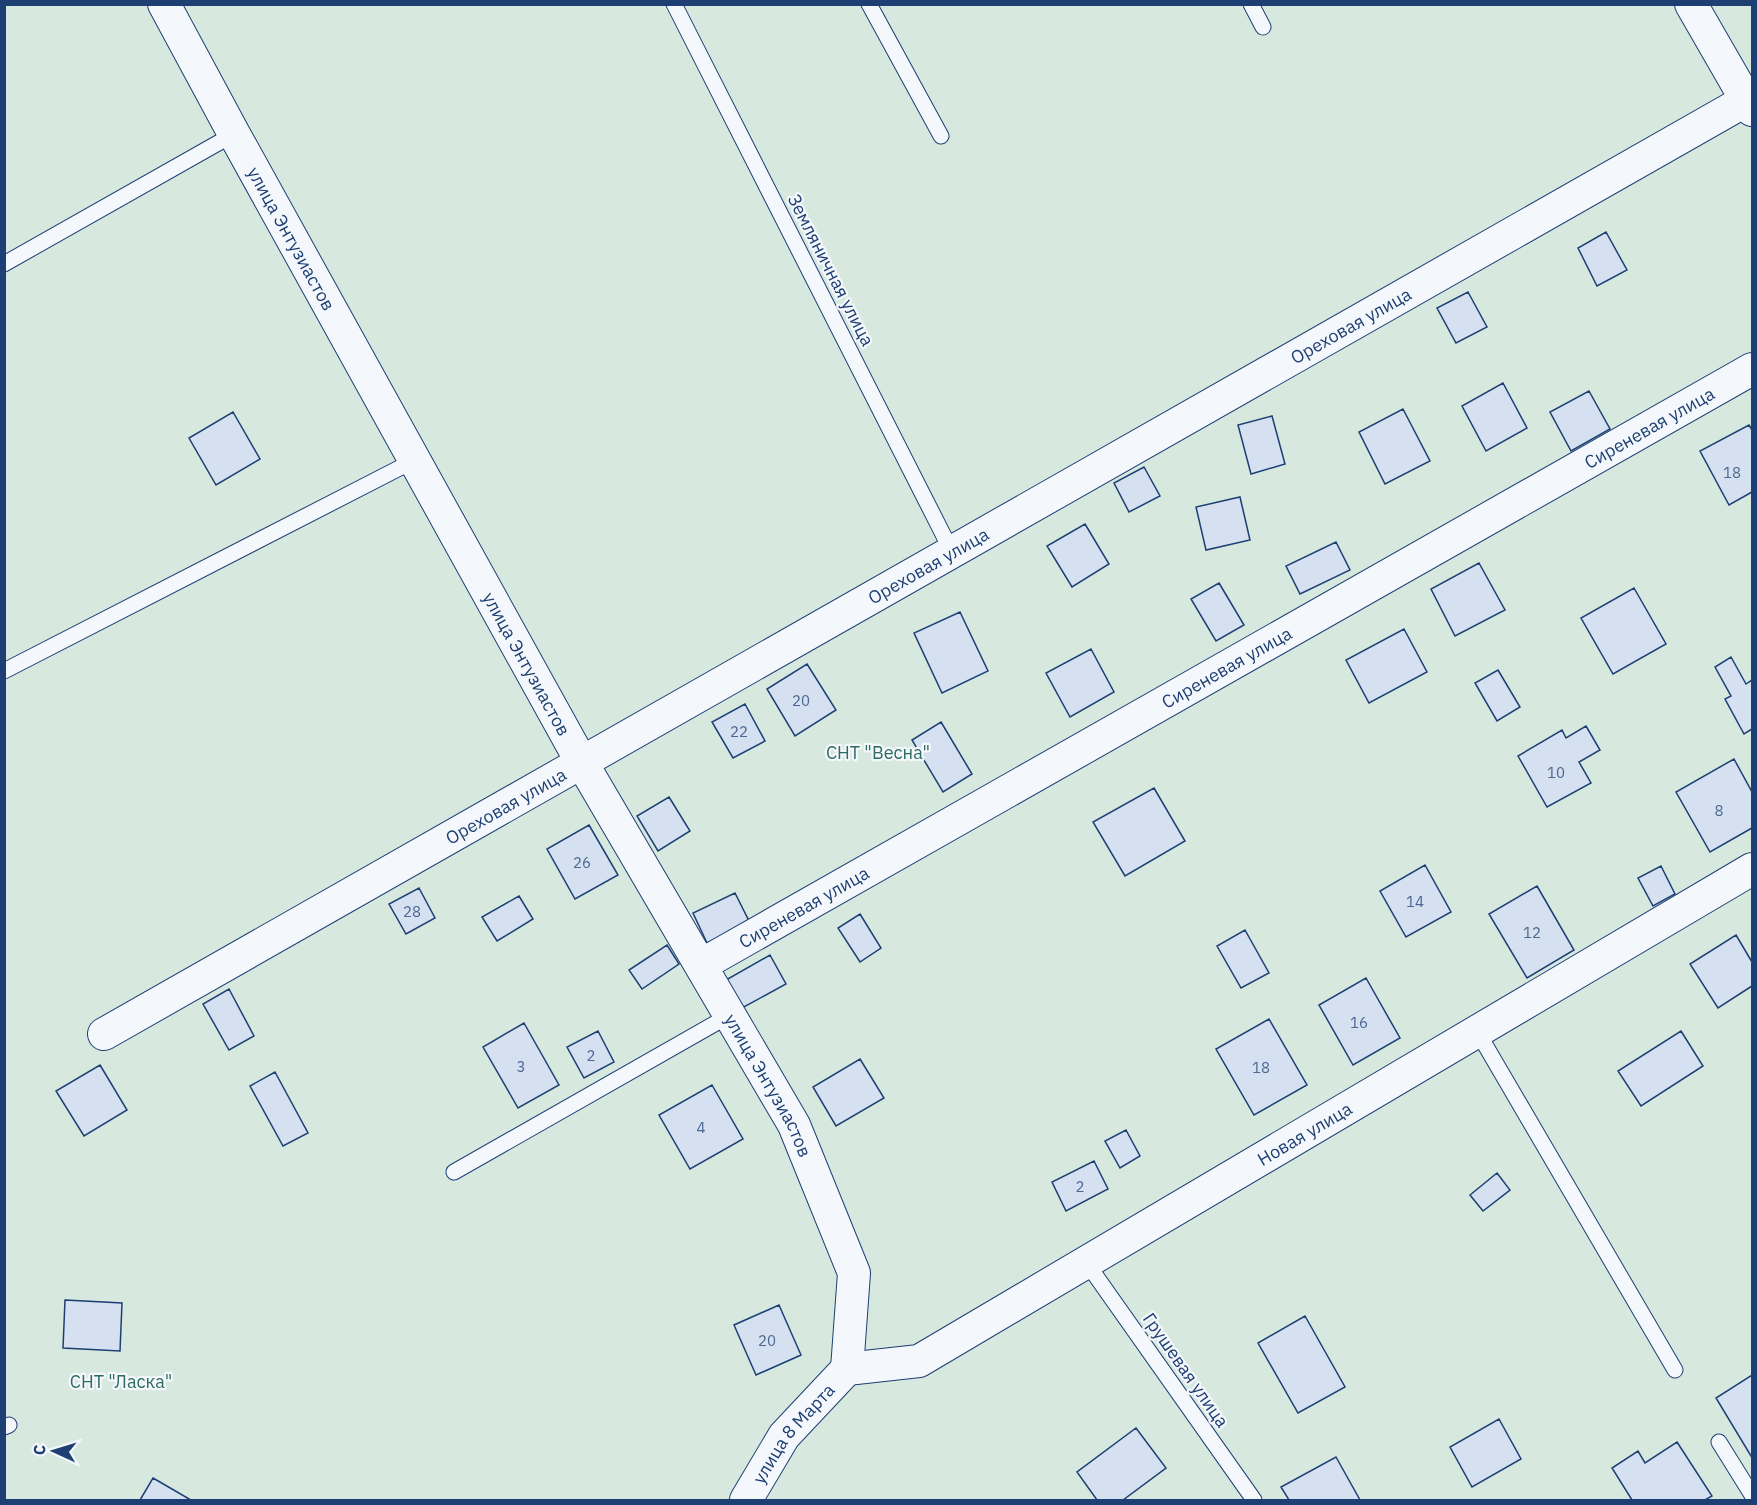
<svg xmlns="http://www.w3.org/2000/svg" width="1757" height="1505" font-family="'IBM Plex Sans',sans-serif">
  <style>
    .green { fill: #d7e8df; stroke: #687fa3; stroke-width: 1.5 }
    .building { fill: #d5e0f0; stroke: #1d3f73; stroke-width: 1.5 }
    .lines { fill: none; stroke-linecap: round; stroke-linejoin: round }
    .lane-casing { stroke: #1d3f73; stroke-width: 17 }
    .street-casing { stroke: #1d3f73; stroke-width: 34 }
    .lane { stroke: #f4f7fb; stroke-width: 15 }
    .street { stroke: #f4f7fb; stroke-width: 32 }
    .labels { text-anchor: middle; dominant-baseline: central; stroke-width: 4.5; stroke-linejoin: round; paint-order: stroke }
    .number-label { font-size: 15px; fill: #4b6792 }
    .street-label { font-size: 18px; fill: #1d3f73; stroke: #f4f7fb }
    .park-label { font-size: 18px; fill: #2c6c60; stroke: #f4f7fb }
  </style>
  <rect width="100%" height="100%" fill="#f4f7fb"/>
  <path class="green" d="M5 5H1752V1500H5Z"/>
  <path class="building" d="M1606 232 1627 270 1597 286 1578 248Z
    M1468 292 1487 327 1456 343 1437 308Z
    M1503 383 1527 428 1486 451 1462 406Z
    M1589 391 1610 429 1571 451 1550 412Z
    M1403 409 1430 461 1385 484 1359 432Z
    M233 412 260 459 216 485 189 438Z
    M1272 416 1285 464 1251 474 1238 425Z
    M1749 425 1752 430V492L1729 505 1700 451Z
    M1144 467 1160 496 1129 512 1114 483Z
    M1240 497 1250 540 1206 550 1196 507Z
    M1085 524 1109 564 1072 587 1047 546Z
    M1336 542 1350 570 1300 594 1286 566Z
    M1479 563 1505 610 1455 636 1431 589Z
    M1219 583 1244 625 1216 641 1191 599Z
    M1634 588 1666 644 1613 674 1581 618Z
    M960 612 988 671 942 693 914 633Z
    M1404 629 1427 672 1369 703 1346 660Z
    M1091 649 1114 692 1070 717 1046 673Z
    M1731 657 1746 684 1752 680V729L1744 734 1725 699 1731 696 1715 667Z
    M807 664 836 710 795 736 767 689Z
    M1498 670 1520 707 1497 721 1475 683Z
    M745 704 765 741 733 758 712 722Z
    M941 722 972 774 943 792 912 740Z
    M1586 726 1600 750 1579 762 1591 783 1547 807 1518 756 1562 730 1566 738Z
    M1734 759 1752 792V828L1710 852 1676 792Z
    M1154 788 1185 841 1125 876 1093 822Z
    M669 797 690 831 658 851 637 816Z
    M589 825 618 875 575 899 547 849Z
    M1425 865 1451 912 1406 937 1380 891Z
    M1661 866 1675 894 1653 906 1638 878Z
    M1537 886 1574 950 1527 978 1489 914Z
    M419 888 435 918 406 934 389 904Z
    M735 893 750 923 707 943 693 913Z
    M519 896 533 919 497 941 482 917Z
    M860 914 881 948 860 962 838 928Z
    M1245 930 1269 973 1241 988 1217 946Z
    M1736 935 1752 962V986L1718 1008 1690 964Z
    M667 945 679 964 642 989 629 970Z
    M770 955 786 984 742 1008 726 980Z
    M1366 978 1400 1038 1353 1065 1319 1005Z
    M229 989 254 1036 229 1050 203 1004Z
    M1269 1019 1307 1085 1254 1115 1216 1049Z
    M524 1023 559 1085 518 1108 483 1047Z
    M598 1031 614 1062 584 1078 567 1047Z
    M1681 1031 1703 1066 1641 1106 1618 1071Z
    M860 1059 884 1098 836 1126 813 1087Z
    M100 1065 127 1110 84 1136 56 1091Z
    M275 1072 308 1133 283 1146 250 1086Z
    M712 1085 743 1139 690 1169 659 1115Z
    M1126 1130 1140 1156 1120 1168 1105 1141Z
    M1094 1161 1108 1189 1066 1211 1052 1182Z
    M1497 1173 1510 1190 1483 1211 1470 1195Z
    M65 1300 122 1303 120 1351 63 1348Z
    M779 1305 801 1355 756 1375 734 1325Z
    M1305 1316 1345 1387 1298 1413 1258 1343Z
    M1752 1375V1455L1751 1456 1716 1398Z
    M1499 1419 1521 1459 1472 1487 1450 1447Z
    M1136 1428 1166 1468 1123 1500H1097L1077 1472Z
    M1677 1442 1712 1496 1705 1500H1632L1612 1468 1638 1451 1645 1463Z
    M1336 1457 1360 1500H1289L1281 1487Z
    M153 1478 191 1500H140Z"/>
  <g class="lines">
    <defs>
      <path id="lane" d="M674 4 952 552
        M869 4 941 136
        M1251 4 1263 27
        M4 264 234 134
        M4 671 415 460
        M1477 1031 1675 1370
        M454 1172 730 1015
        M1086 1262 1254 1500
        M4 1427 9 1425
        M1719 1442 1752 1495"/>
      <g id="street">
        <path id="s1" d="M164 4 234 134 582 763 794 1125 854 1273 847 1369"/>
        <path d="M1691 4 1752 110"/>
        <path id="s2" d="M701 965 1752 369"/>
        <path id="s3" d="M104 1034 1752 97"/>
        <path id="s4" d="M847 1369 919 1361 1752 869"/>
        <path id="s5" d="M746 1500 784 1436 847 1369"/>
      </g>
    </defs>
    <use href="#lane" class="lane-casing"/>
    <use href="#street" class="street-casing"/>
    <use href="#lane" class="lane"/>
    <use href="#street" class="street"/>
  </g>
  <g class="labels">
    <g class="number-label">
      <text x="1732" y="472">18</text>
      <text x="801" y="700">20</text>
      <text x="739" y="731">22</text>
      <text x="1556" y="772">10</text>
      <text x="1719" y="810">8</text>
      <text x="582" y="862">26</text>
      <text x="1415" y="901">14</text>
      <text x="412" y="911">28</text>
      <text x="1532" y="932">12</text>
      <text x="1359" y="1022">16</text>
      <text x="591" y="1055">2</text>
      <text x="521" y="1066">3</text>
      <text x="1261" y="1067">18</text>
      <text x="701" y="1127">4</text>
      <text x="1080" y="1186">2</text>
      <text x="767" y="1340">20</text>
    </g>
    <g class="street-label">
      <text stroke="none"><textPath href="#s1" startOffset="267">улица Энтузиастов</textPath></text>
      <text transform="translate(831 270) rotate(63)">Земляничная улица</text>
      <text stroke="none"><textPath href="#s3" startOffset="1434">Ореховая улица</textPath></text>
      <text stroke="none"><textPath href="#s2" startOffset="1090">Сиреневая улица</textPath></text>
      <text stroke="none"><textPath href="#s3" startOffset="948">Ореховая улица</textPath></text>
      <text stroke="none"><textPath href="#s1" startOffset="753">улица Энтузиастов</textPath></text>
      <text stroke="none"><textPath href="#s2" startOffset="604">Сиреневая улица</textPath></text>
      <text stroke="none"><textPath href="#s3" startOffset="462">Ореховая улица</textPath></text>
      <text stroke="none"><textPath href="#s2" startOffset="118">Сиреневая улица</textPath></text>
      <text stroke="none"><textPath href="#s1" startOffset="1239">улица Энтузиастов</textPath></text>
      <text stroke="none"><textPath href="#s4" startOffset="520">Новая улица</textPath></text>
      <text transform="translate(1186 1370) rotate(55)">Грушевая улица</text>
      <text stroke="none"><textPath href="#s5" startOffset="82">улица 8 Марта</textPath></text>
    </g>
    <g class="park-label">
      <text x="878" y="752">СНТ "Весна"</text>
      <text x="121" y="1381">СНТ "Ласка"</text>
    </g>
  </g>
  <rect width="1757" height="1505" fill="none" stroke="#1d3f73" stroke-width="12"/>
  <g transform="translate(54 1451) rotate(274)" stroke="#f4f7fb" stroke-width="4.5" paint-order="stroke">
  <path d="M0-4.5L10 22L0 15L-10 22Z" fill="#1d3f73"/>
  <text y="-9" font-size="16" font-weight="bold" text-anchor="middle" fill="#1d3f73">С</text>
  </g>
</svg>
